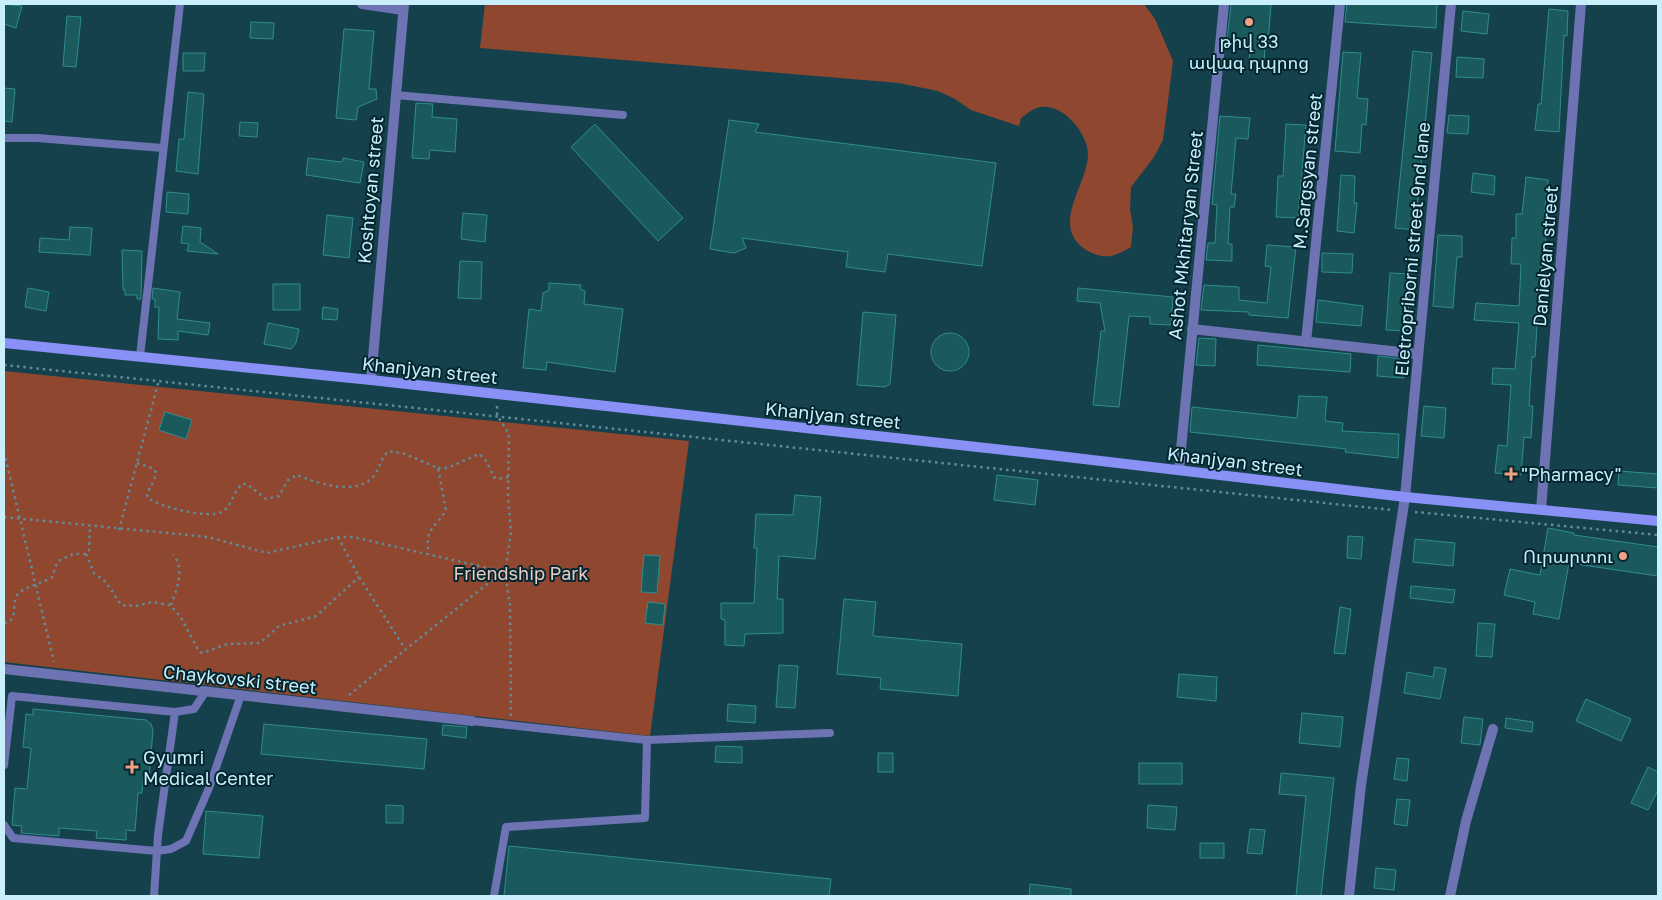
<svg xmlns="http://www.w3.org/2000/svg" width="1662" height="900" font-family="'Golos Text','Noto Sans Armenian',sans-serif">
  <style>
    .green { fill: #90472f }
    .building { fill: #1a5a5c; stroke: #2f8c90 }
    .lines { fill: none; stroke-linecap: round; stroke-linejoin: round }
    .path { stroke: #628b97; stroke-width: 2.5; stroke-dasharray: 2.5 4; stroke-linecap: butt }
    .service { stroke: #6d73b3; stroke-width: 8 }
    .minor { stroke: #6d73b3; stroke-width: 10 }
    .tertiary { stroke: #6d73b3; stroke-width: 10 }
    .secondary { stroke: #8991f7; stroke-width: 10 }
    .poi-dot { fill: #f39f84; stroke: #03262f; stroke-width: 2 }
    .labels { text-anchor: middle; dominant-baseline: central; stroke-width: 4; stroke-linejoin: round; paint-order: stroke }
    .poi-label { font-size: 18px; fill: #c9effb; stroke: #03262f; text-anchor: start }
    .street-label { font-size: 18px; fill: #c9effb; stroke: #03262f }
    .park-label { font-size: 18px; fill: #eacbc1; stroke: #03262f }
  </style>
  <rect width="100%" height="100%" fill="#15414d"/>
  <path class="green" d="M485 4H1144L1155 19 1173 61 1163 140 1154 157 1131 187 1130 209 1133 227 1131 247C1118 255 1107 260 1092 253 1045 230 1088 186 1088 154 1088 133 1061 100 1037 108 1032 109 1026 115 1021 118L1019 126 971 110 955 99 938 91 899 83 480 48Z
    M4 371 689 441 650 736 4 662Z"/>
  <path class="building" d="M4 4 22 6 16 28 4 24Z
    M1231 4H1271L1268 43H1265L1264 67H1249L1250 42 1227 40Z
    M1347 4H1437L1436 28 1345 22Z
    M1549 9 1568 11 1567 36 1564 35 1559 132 1535 130 1538 104H1541Z
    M1463 11 1489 14 1487 34 1461 31Z
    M67 16 81 17 76 67 63 66Z
    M251 22 274 23 273 39 250 38Z
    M344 29 374 31 369 89H376L377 99 358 107 356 120 336 118Z
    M1413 51 1432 53 1415 230 1395 228Z
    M1343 52 1361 53 1357 98 1368 99 1366 125 1362 124 1360 153 1335 151Z
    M183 53H205L204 71H183Z
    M1457 57 1484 59 1483 78 1456 77Z
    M4 88 15 89 12 122 4 121Z
    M188 92 204 94 198 174 176 171 179 139H184Z
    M416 103 433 104 432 117 457 119 455 152 430 150 429 159 412 158Z
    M1449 115 1469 116 1468 134 1447 133Z
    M1220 116 1250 118 1248 139 1236 138 1231 194H1236L1234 207H1230L1228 244H1232V261L1206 260 1208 243H1215L1217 205 1212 204Z
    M729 120 759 124 755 132 996 163 982 266 888 254 885 272 846 267 848 252 742 238 746 248 734 253 710 249Z
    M240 122 258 123 257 137 239 136Z
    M595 124 683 218 658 241 571 147Z
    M1286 124 1306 125 1298 218 1276 217 1278 176H1283Z
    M308 158 342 162 343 158 364 162 360 183 306 175Z
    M1473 173 1495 176 1494 195 1471 192Z
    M1341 175 1355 176 1354 203H1357L1354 233 1337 231Z
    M1526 177 1548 180 1544 215H1549V236L1546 235 1544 266H1541L1535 357H1532L1529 406H1533L1531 438 1524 437 1521 475 1495 473 1498 445 1507 446 1511 385 1492 384 1493 368 1515 369 1519 323 1474 320 1476 303 1519 306 1521 264H1511L1512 238H1516V214H1522Z
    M167 192 189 194 188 214 166 212Z
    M463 213 487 215 485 242 461 239Z
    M327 215 353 218 349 258 323 255Z
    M183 226 201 228 200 242 218 254 187 251 189 244 181 243Z
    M70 227 92 228 90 255 39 252 40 238 69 240Z
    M1438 235 1462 236V257H1457L1453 308 1433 306Z
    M1267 245 1296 247 1288 318 1249 315V312L1201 310 1204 285 1239 287V300L1267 303 1271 267 1265 266Z
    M122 250 142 251 141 299H137V295H125V290H123Z
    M1322 253 1353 254 1352 273 1322 272Z
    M460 261 482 262 481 299 458 298Z
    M1390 273 1411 274 1407 331 1386 330Z
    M549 283 581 285 580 289 585 291 584 304 623 309 615 372 547 362 546 370 523 368 529 309 541 311 543 293 549 290Z
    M273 284H300V310H273Z
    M28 288 49 292 46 311 25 307Z
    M153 288 180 292 177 319 210 323 208 335 178 331V340L158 339 159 307H155V299H152Z
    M1078 288 1173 297 1171 325 1150 324V317L1129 316 1119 407 1093 405 1101 331H1105L1100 303 1077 301Z
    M1318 300 1363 306 1361 326 1316 322Z
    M323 307 338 309 337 320 322 319Z
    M863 312 896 315 890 384 885 387 857 385Z
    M268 323 299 329 296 343 291 349 264 344Z
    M931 352a19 19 0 1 1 38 0a19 19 0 1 1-38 0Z
    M1199 338 1216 339 1215 366 1196 365Z
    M1258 345 1351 354 1350 372 1257 365Z
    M1378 356 1404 359V378L1377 376Z
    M1299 396 1327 397 1325 421 1343 423 1342 431 1399 434 1398 458 1345 452 1346 449 1190 432 1192 407 1297 418Z
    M1424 406 1446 408 1444 438 1421 436Z
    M165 412 192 420 186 439 159 430Z
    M1619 471 1658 474V488L1618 485Z
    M997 475 1038 480 1035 505 994 500Z
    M795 495 821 497 815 559 779 556 777 599H783V633L745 634 744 646 725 645V620L721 619V603H754L757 548H754L756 514 793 515Z
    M1548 528 1574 533V535L1658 547V576L1569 563 1559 619 1533 614 1535 602 1504 595 1510 569 1540 575Z
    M1348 536 1363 537 1361 559 1347 558Z
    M1415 539 1455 543 1453 566 1413 562Z
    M644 555 660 556 657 593 641 592Z
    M1411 586 1455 590 1453 603 1410 598Z
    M844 599 876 602 873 636 962 644 958 696 880 689 881 678 837 674Z
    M648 602 665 604 663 625 645 623Z
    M1340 607 1351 609 1345 654 1334 653Z
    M1478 623 1495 624 1492 657 1476 656Z
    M779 665 798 666 795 708 776 707Z
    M1435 667 1446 669 1440 699 1404 693 1407 672 1433 677Z
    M1179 674 1217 677 1216 701 1177 697Z
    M1586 699 1631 719 1621 741 1576 721Z
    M728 704 756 706 755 723 727 721Z
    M33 709 146 720 151 724 153 730 149 778H143L142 793H138L135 831 126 830V840L96 838 97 831 59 828V836L21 833 22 826 12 825 15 788 27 789 31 748 23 747 26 714 33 715Z
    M1302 713 1343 717 1340 747 1299 743Z
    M1464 717 1483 719 1480 745 1461 743Z
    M1506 718 1533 722 1532 732 1505 728Z
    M264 724 427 739 424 769 261 754Z
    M443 725 467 727 466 738 442 735Z
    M716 746 742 747V763L715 762Z
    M878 753H893V772H878Z
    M1397 758 1409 759 1407 781 1394 779Z
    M1139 763H1182V784H1139Z
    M1648 767 1658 772V790L1648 810 1631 803Z
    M1281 773 1334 778 1321 896H1296L1306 796 1279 794Z
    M1397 799 1410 800 1407 826 1394 824Z
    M386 805 403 806V823H386Z
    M1148 805 1177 807 1175 830 1147 828Z
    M206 811 263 816 259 858 203 854Z
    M1250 829 1265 830 1262 854 1247 853Z
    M1200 843H1224V858H1200Z
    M509 846 831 879 829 896H504Z
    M1376 868 1396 870 1394 890 1374 888Z
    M1030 884 1071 889V896H1029Z"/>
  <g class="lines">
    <path class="path" d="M4 365 1392 510
      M497 406V415L509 434 508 496 511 532 505 572 510 605 511 716
      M4 452 54 662
      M137 463 152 468 156 472C155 482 148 488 147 497 158 507 209 519 222 512 232 506 233 492 242 484H247L266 499 279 496 288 480 297 475C317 483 353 496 372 478 380 470 380 458 389 451L405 454 438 468 446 510C435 530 424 527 429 554
      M438 468H447L479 454 485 459 494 477 497 479 509 477
      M1415 512 1658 535
      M4 517 208 537 267 553 338 537H353L505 572
      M119 530 159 380
      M338 537 359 577 406 650
      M86 554 94 573 106 582 121 605 136 606 152 602 170 605 180 616 199 651 202 653 228 644 260 643 279 626 316 616 359 577
      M171 605C176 591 186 568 173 555
      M4 623C20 620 10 604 18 594 23 587 44 583 52 577L58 561 73 554H86L89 550 90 527
      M349 695 502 572"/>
    <path class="service" d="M395 95 623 115
      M4 138H37L163 148
      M140 356 180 4
      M472 721 647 740 645 818 506 827 494 896
      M647 740 830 733
      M4 765 12 696 175 712 194 709 206 691
      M4 825 13 838 157 851 171 849 186 841 209 788 241 695
      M154 896 158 835 175 712"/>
    <path class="minor" d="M362 4 403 10
      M1192 329 1418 354
      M1306 342 1340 4
      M1179 470 1224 4
      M1541 510 1581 4
      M4 669 472 721
      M1349 896 1361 785 1405 497 1451 4
      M1450 896 1466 821 1493 729"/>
    <path class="tertiary" d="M371 380 404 4"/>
    <path class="secondary" d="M4 343 371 380 1050 455 1405 497 1658 521"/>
  </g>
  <g class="poi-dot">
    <circle cx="1249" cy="22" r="5"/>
    <path d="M1508.5 466.5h5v5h5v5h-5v5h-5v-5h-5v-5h5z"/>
    <circle cx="1623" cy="556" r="5"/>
    <path d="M129.5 759.5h5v5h5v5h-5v5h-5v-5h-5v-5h5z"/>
  </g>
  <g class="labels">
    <g class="poi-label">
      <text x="1249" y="41" text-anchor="middle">թիվ 33<tspan x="1249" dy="21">ավագ դպրոց</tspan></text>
      <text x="1521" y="474">"Pharmacy"</text>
      <text x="1613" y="556" text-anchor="end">Ուրարտու</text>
      <text x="143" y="757">Gyumri<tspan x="143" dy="21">Medical Center</tspan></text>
    </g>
    <g class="street-label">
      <text transform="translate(1307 171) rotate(-84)">M.Sargsyan street</text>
      <text transform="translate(370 190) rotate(-85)">Koshtoyan street</text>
      <text transform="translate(1185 235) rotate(-84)">Ashot Mkhitaryan Street</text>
      <text transform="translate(1412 249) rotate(-85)">Eletropriborni street 9nd lane</text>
      <text transform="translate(1545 256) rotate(-85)">Danielyan street</text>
      <text transform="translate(430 370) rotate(6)">Khanjyan street</text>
      <text transform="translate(833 415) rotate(6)">Khanjyan street</text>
      <text transform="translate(1235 461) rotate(7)">Khanjyan street</text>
      <text transform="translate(240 679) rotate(6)">Chaykovski street</text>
    </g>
    <g class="park-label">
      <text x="521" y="573">Friendship Park</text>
    </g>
  </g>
  <rect width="1662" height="900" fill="none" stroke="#c9effb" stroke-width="10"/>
</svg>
